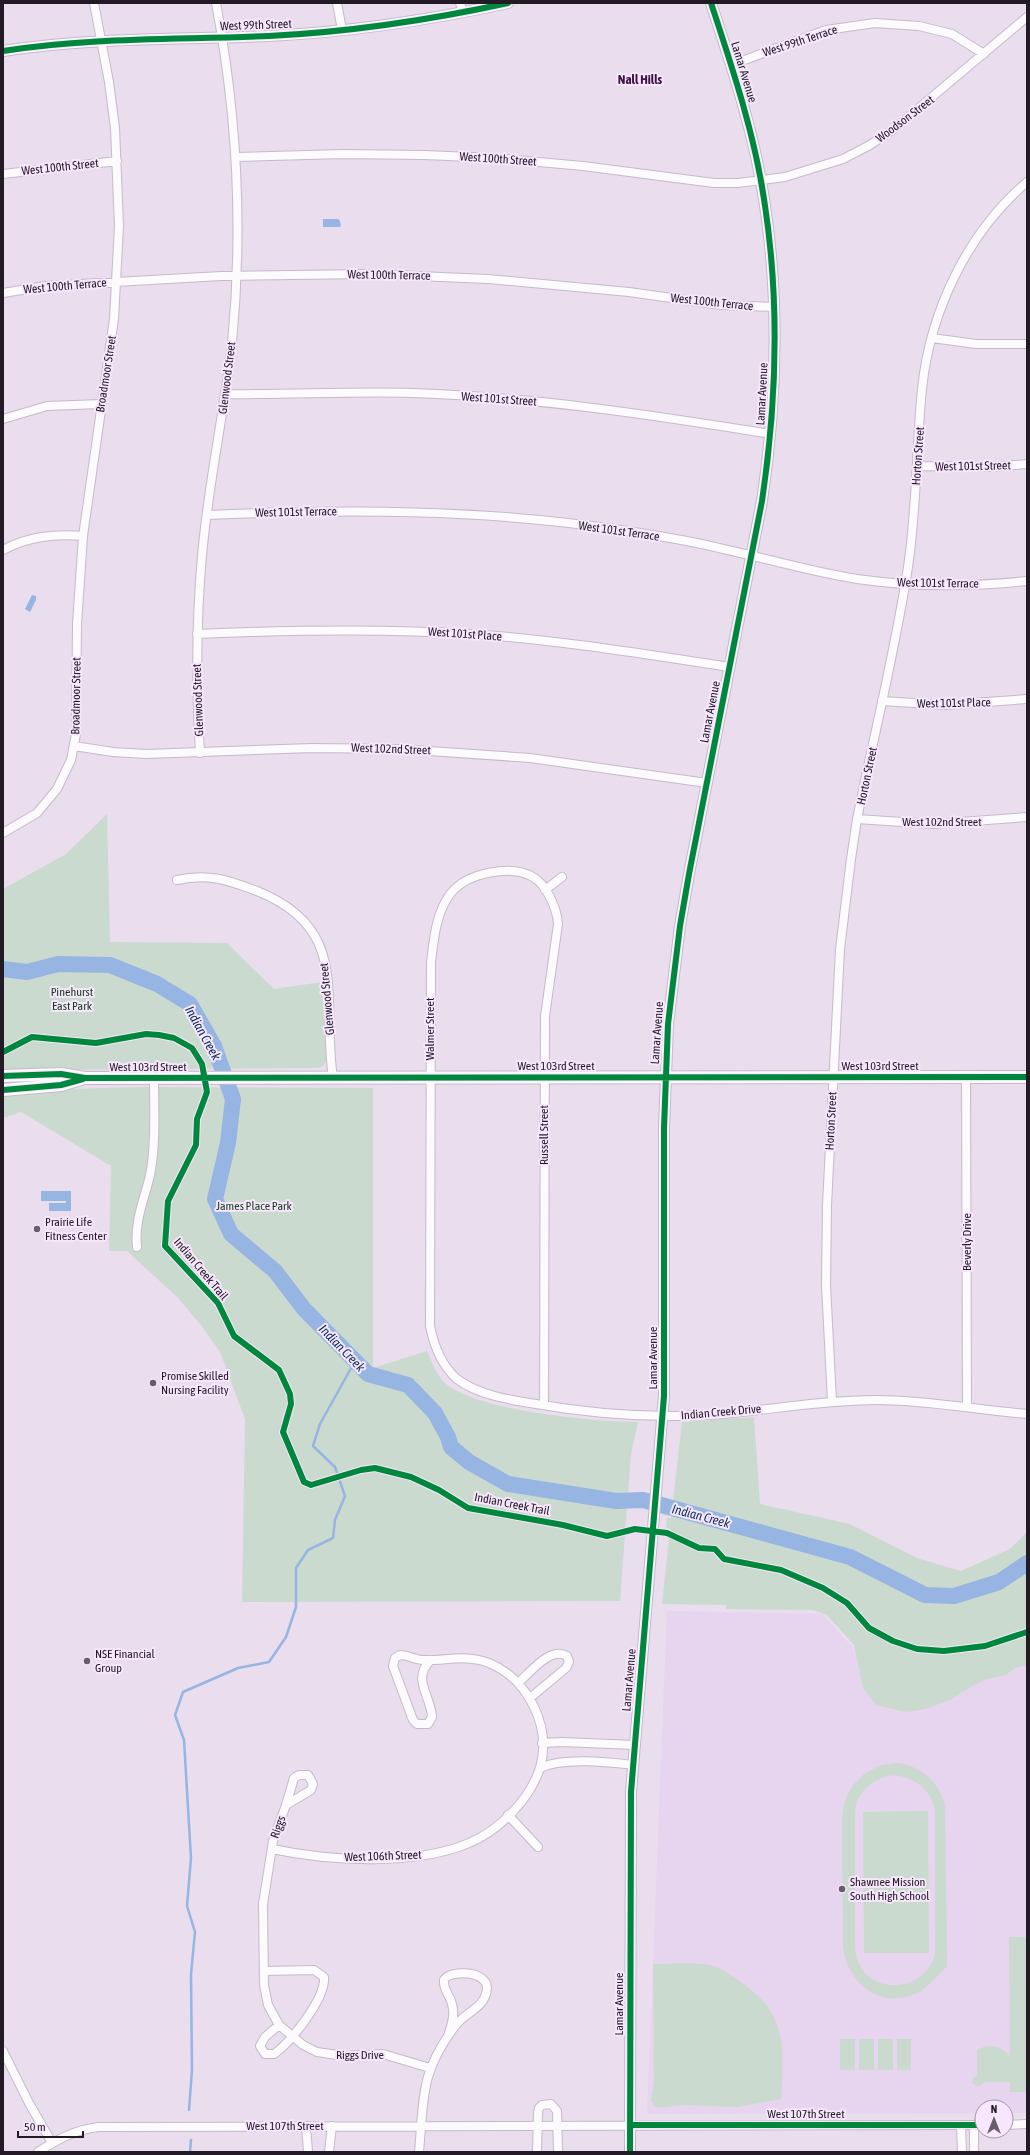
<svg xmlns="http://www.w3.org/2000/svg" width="1030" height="2155" font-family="'Asap Condensed',sans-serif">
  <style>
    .built { fill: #e7d4ef }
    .green { fill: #cbdace; fill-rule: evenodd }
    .water { fill: #96b5e3 }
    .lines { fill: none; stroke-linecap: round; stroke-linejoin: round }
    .stream { stroke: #96b5e3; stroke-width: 2.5 }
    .river { stroke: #96b5e3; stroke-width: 16 }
    .minor-casing { stroke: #c5bbc8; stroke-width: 10 }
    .tertiary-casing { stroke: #c5bbc8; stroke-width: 12 }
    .secondary-casing { stroke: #c5bbc8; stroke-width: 14 }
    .minor { stroke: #fcfafc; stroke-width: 8 }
    .tertiary { stroke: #fcfafc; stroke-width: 10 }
    .secondary { stroke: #fcfafc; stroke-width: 12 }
    .cycleway-casing { stroke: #f7e6fd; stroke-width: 8 }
    .cycleway { stroke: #00873e; stroke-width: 6 }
    .poi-dot { fill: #685e6b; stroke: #f7e6fd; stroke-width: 1.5 }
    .labels { text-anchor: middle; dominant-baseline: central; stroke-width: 4; stroke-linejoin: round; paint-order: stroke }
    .street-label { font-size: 12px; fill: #221a25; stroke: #f7e6fd }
    .park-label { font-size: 12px; fill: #113b15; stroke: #f7e6fd }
    .poi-label { font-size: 12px; fill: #221a25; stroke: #f7e6fd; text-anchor: start }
    .neighbourhood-label { font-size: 13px; font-weight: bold; fill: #411446; stroke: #f7e6fd }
    .water-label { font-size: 13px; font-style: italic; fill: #0c3056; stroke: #f7e6fd }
  </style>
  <rect width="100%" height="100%" fill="#e9ddee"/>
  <path class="built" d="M667 1611 822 1614 854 1649 890 1671 1027 1663V2113H1006V2107H982V2113L647 2114Z"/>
  <path class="green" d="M107 814 110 942 227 943 274 989 322 982 325 1003 326 1062 323 1066 318 1068 3 1070V889L66 854Z
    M143 1087 373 1088V1368L427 1351C432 1362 436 1375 445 1383 476 1411 596 1422 638 1422L631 1454 620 1601 242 1602 245 1419 220 1352 201 1325 177 1297 127 1251H109L111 1166 21 1112 3 1118V1095L66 1089Z
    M754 1417 760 1504 850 1524 917 1558 961 1571 1010 1549 1027 1532V1665L1015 1668 1006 1675 987 1679 974 1685 950 1700 925 1709 906 1712 876 1705 863 1688 854 1645 827 1615 813 1610 726 1609V1605L662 1604 670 1529 666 1528 667 1518H671L682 1422Z
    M898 1763C921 1766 939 1782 945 1805L947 1954V1966C938 1975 929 1987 917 1993 880 2011 846 1982 843 1945L842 1817 845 1800 853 1785 865 1773 881 1765ZM887 1776C909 1773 932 1788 935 1811V1953C925 1998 858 1995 855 1948V1809C858 1792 871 1781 887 1776Z
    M928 1811 929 1953H864L863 1812Z
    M1009 1937H1027V2092H1010V2082H984L978 2087 972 2083 973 2078 977 2075V2050C990 2042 1001 2047 1010 2056Z
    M653 1964C666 1964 703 1962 713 1966 723 1969 734 1977 742 1983 788 2014 784 2050 781 2099L737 2107 682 2105 656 2108 651 2101 654 2081Z
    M840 2039H855V2070H840Z
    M859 2039H874V2070H859Z
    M878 2039H893V2070H878Z
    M897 2039H911V2070H897Z"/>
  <path class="water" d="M323 219H339L341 225 340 227H323Z
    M32 595 36 596V600L30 612 25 609Z
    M41 1191H71V1211H49V1203H66V1201H41Z"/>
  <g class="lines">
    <path class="stream" d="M189 2110 192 2070 191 1974 195 1932 187 1906 191 1858 184 1740 175 1715 183 1692 238 1668 269 1662 286 1637 296 1607V1568L308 1550 333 1538 335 1520 345 1496 335 1467 313 1446 320 1424 355 1361
      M190 2152 191 2140"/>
    <path class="river" d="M3 969 27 972 58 964 110 965 157 984 190 1004 214 1046 233 1099 228 1143 215 1199 231 1234 275 1271 304 1309 368 1374 408 1385 435 1413 448 1437 451 1447 469 1462 508 1484 616 1501 643 1500 850 1557 925 1595 954 1596 999 1582 1027 1563"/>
    <defs>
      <path id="minor" d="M337 3 342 30
        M460 3 463 12
        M731 65 826 30 875 23 919 26 952 34 984 54
        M235 157 343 154 424 155 495 158 583 166 714 183H738L785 177 843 159 870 145 894 129 1027 17
        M3 174 117 161
        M3 293 46 286 221 276 370 274 488 279 629 292 721 305 774 307
        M932 338 976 344H1027
        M226 394C288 395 351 391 413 393 534 397 652 415 771 434
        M3 419 47 406 101 404
        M918 466 992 467 1027 464
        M207 515C345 509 484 509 621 530 654 535 687 540 719 548 765 558 811 572 857 579 914 587 970 587 1027 581
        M3 550C29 536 54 534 83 536
        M197 634C289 630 380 628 472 634 559 640 644 654 730 667
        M882 701 945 705 1027 699
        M74 746 113 752 146 754 312 748 400 749 530 758 707 783
        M200 753C196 687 196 622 202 556 208 485 224 414 232 343 243 230 237 114 216 3
        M857 819 933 824 1027 817
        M3 833 37 813 57 789 71 760 76 734 77 624 83 536 114 319 119 226 115 128 109 82 94 3
        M177 880C208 873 228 880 257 891 352 929 321 998 333 1078
        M545 890 562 877
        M966 1077 967 1407
        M137 1247C134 1218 146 1197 151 1170 156 1140 154 1108 154 1078
        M832 1401 826 1285 827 1205 840 949 851 859 857 819C874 735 895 652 908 567 917 508 916 448 922 389 930 312 967 233 1027 182
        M544 1405 545 1016 558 924C557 909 547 885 533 877 511 864 467 873 451 893 436 912 434 938 431 962L430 1326C434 1346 441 1365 457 1379 478 1395 510 1400 536 1404 593 1414 650 1418 708 1415 765 1411 820 1400 877 1400 927 1400 977 1410 1027 1414
        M518 1683C530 1673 550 1646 567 1656L569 1662 566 1668 530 1698
        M542 1743 562 1742 635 1745
        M540 1768C564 1757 607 1762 634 1765
        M286 1805 294 1778 299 1775H308L313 1784 311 1790 286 1805 273 1841 263 1904 264 1985 268 2005 279 2025 303 2045 317 2052 344 2056 383 2054 430 2068
        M508 1815 538 1847
        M272 1849C329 1861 415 1866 469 1843 499 1831 530 1799 540 1768 552 1727 528 1679 489 1663 466 1654 446 1661 423 1660 415 1660 408 1655 400 1655L395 1658 393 1666 413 1720 417 1724H428L432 1717C431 1696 411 1678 431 1660
        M264 1971 314 1970 324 1977C326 1998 291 2042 274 2054H265L260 2046 265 2037 279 2025
        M3 2051 29 2103 52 2143
        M961 2125 962 2152
        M974 2125V2152
        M1006 2125 1027 2124
        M306 2126 308 2152
        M38 2152C58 2139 75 2130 98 2127L982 2125
        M329 2152 332 2126
        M419 2152C424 2097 420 2073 455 2026 465 2012 486 2008 487 1988 487 1971 451 1969 444 1980 443 1990 450 1995 452 2004 455 2015 452 2023 449 2033
        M537 2152 538 2113 539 2108 542 2105 551 2104 557 2111 558 2152"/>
      <path id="tertiary" d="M3 51C91 37 180 40 269 36 349 32 430 20 508 3
        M630 2152 631 1792 664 1396V1128L668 1024 680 926 689 874 762 501C777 401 780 300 764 199 754 132 732 67 711 3"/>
      <path id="secondary" d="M3 1076 61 1074 85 1078 1027 1077
        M3 1090 61 1085 81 1079"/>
    </defs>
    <use href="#minor" class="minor-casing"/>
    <use href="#tertiary" class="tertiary-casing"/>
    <use href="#secondary" class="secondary-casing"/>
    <use href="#minor" class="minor"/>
    <use href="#tertiary" class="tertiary"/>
    <use href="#secondary" class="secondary"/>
    <defs>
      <path id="cycleway" d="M3 51C91 37 180 40 269 36 349 32 430 20 508 3
        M3 1052 32 1037 96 1043 146 1034 159 1035 174 1038 192 1048 202 1064 207 1092 197 1119 196 1145 168 1201 165 1246 218 1303 234 1336 279 1370 290 1394 291 1404 283 1432 304 1482 311 1485 361 1470 375 1468 411 1477 439 1490 468 1508 563 1525 607 1536 635 1529 667 1533 699 1548 715 1549 724 1559 781 1570 823 1588 847 1603 869 1628 893 1641 917 1649 944 1651 985 1646 1027 1632
        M3 1076 61 1074 85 1078 1027 1077
        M3 1090 61 1085 83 1079
        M630 2125H982
        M630 2152 631 1792 664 1396V1128L668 1024 680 926 689 874 762 501C777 401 780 300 764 199 754 132 732 67 711 3"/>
    </defs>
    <use href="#cycleway" class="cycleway-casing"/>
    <use href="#cycleway" class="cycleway"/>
  </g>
  <g class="poi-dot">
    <circle cx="37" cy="1229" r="4"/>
    <circle cx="153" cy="1383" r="4"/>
    <circle cx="87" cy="1661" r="4"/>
    <circle cx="842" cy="1889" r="4"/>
  </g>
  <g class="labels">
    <g class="street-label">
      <text transform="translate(256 25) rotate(-2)">West 99th Street</text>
      <text transform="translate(800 41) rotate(-18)">West 99th Terrace</text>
      <text transform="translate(744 72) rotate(73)">Lamar Avenue</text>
      <text transform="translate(905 119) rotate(-37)">Woodson Street</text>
      <text transform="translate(498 159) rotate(4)">West 100th Street</text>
      <text transform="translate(60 167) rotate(-6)">West 100th Street</text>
      <text transform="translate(389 275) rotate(1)">West 100th Terrace</text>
      <text transform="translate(65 286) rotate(-5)">West 100th Terrace</text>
      <text transform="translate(712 302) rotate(6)">West 100th Terrace</text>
      <text transform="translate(106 374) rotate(-81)">Broadmoor Street</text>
      <text transform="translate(227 378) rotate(-83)">Glenwood Street</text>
      <text transform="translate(762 394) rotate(-87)">Lamar Avenue</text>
      <text transform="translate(499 399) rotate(4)">West 101st Street</text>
      <text transform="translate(918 456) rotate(-86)">Horton Street</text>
      <text transform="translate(973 466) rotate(-1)">West 101st Street</text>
      <text transform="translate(296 512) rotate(-1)">West 101st Terrace</text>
      <text transform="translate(619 531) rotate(8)">West 101st Terrace</text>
      <text transform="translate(938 583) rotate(1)">West 101st Terrace</text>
      <text transform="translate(465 634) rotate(4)">West 101st Place</text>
      <text transform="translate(76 696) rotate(-89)">Broadmoor Street</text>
      <text transform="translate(198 700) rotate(-92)">Glenwood Street</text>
      <text transform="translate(954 703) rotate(-1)">West 101st Place</text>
      <text transform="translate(710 712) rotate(-79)">Lamar Avenue</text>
      <text transform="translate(391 749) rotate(2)">West 102nd Street</text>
      <text transform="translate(867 776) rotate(-78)">Horton Street</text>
      <text x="942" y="822">West 102nd Street</text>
      <text transform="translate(327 999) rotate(-95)">Glenwood Street</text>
      <text transform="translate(430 1029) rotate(-90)">Walmer Street</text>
      <text transform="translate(657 1033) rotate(-86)">Lamar Avenue</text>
      <text x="556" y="1066">West 103rd Street</text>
      <text x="880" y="1066">West 103rd Street</text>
      <text x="148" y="1067">West 103rd Street</text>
      <text transform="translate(831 1121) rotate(-87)">Horton Street</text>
      <text transform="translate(544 1135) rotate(-90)">Russell Street</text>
      <text transform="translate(967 1242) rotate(-90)">Beverly Drive</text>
      <text transform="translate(201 1269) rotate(50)">Indian Creek Trail</text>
      <text transform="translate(653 1358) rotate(-90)">Lamar Avenue</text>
      <text transform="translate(721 1412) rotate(-5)">Indian Creek Drive</text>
      <text transform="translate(512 1504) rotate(11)">Indian Creek Trail</text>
      <text transform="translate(629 1680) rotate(-85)">Lamar Avenue</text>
      <text transform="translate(278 1827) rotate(-71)">Riggs</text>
      <text transform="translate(383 1856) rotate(-2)">West 106th Street</text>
      <text transform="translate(619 2004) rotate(-90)">Lamar Avenue</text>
      <text x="360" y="2055">Riggs Drive</text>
      <text x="806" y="2114">West 107th Street</text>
      <text x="285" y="2126">West 107th Street</text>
    </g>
    <g class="park-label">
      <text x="72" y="992">Pinehurst<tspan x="72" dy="14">East Park</tspan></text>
      <text x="254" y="1206">James Place Park</text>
    </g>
    <g class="poi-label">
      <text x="45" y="1222">Prairie Life<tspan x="45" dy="14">Fitness Center</tspan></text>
      <text x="161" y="1376">Promise Skilled<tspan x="161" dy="14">Nursing Facility</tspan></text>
      <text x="95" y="1654">NSE Financial<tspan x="95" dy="14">Group</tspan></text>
      <text x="850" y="1882">Shawnee Mission<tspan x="850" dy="14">South High School</tspan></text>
    </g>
    <g class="neighbourhood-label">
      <text x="640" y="79">Nall Hills</text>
    </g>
    <g class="water-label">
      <text transform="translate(203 1033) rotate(61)">Indian Creek</text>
      <text transform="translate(342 1348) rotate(46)">Indian Creek</text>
      <text transform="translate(701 1516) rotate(15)">Indian Creek</text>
    </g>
  </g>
  <rect width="1030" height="2155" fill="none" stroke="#221a25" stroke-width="8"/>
  <g transform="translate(994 2119)"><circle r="19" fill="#f7e6fd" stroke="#a294a7"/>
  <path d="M0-3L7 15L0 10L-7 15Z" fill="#685e6b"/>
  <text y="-6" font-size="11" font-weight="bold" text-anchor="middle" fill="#221a25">N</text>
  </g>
  <path d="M18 2131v6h65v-6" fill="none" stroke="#221a25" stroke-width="2"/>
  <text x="24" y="2131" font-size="12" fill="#221a25" stroke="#f7e6fd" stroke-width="3" paint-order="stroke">50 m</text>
</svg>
